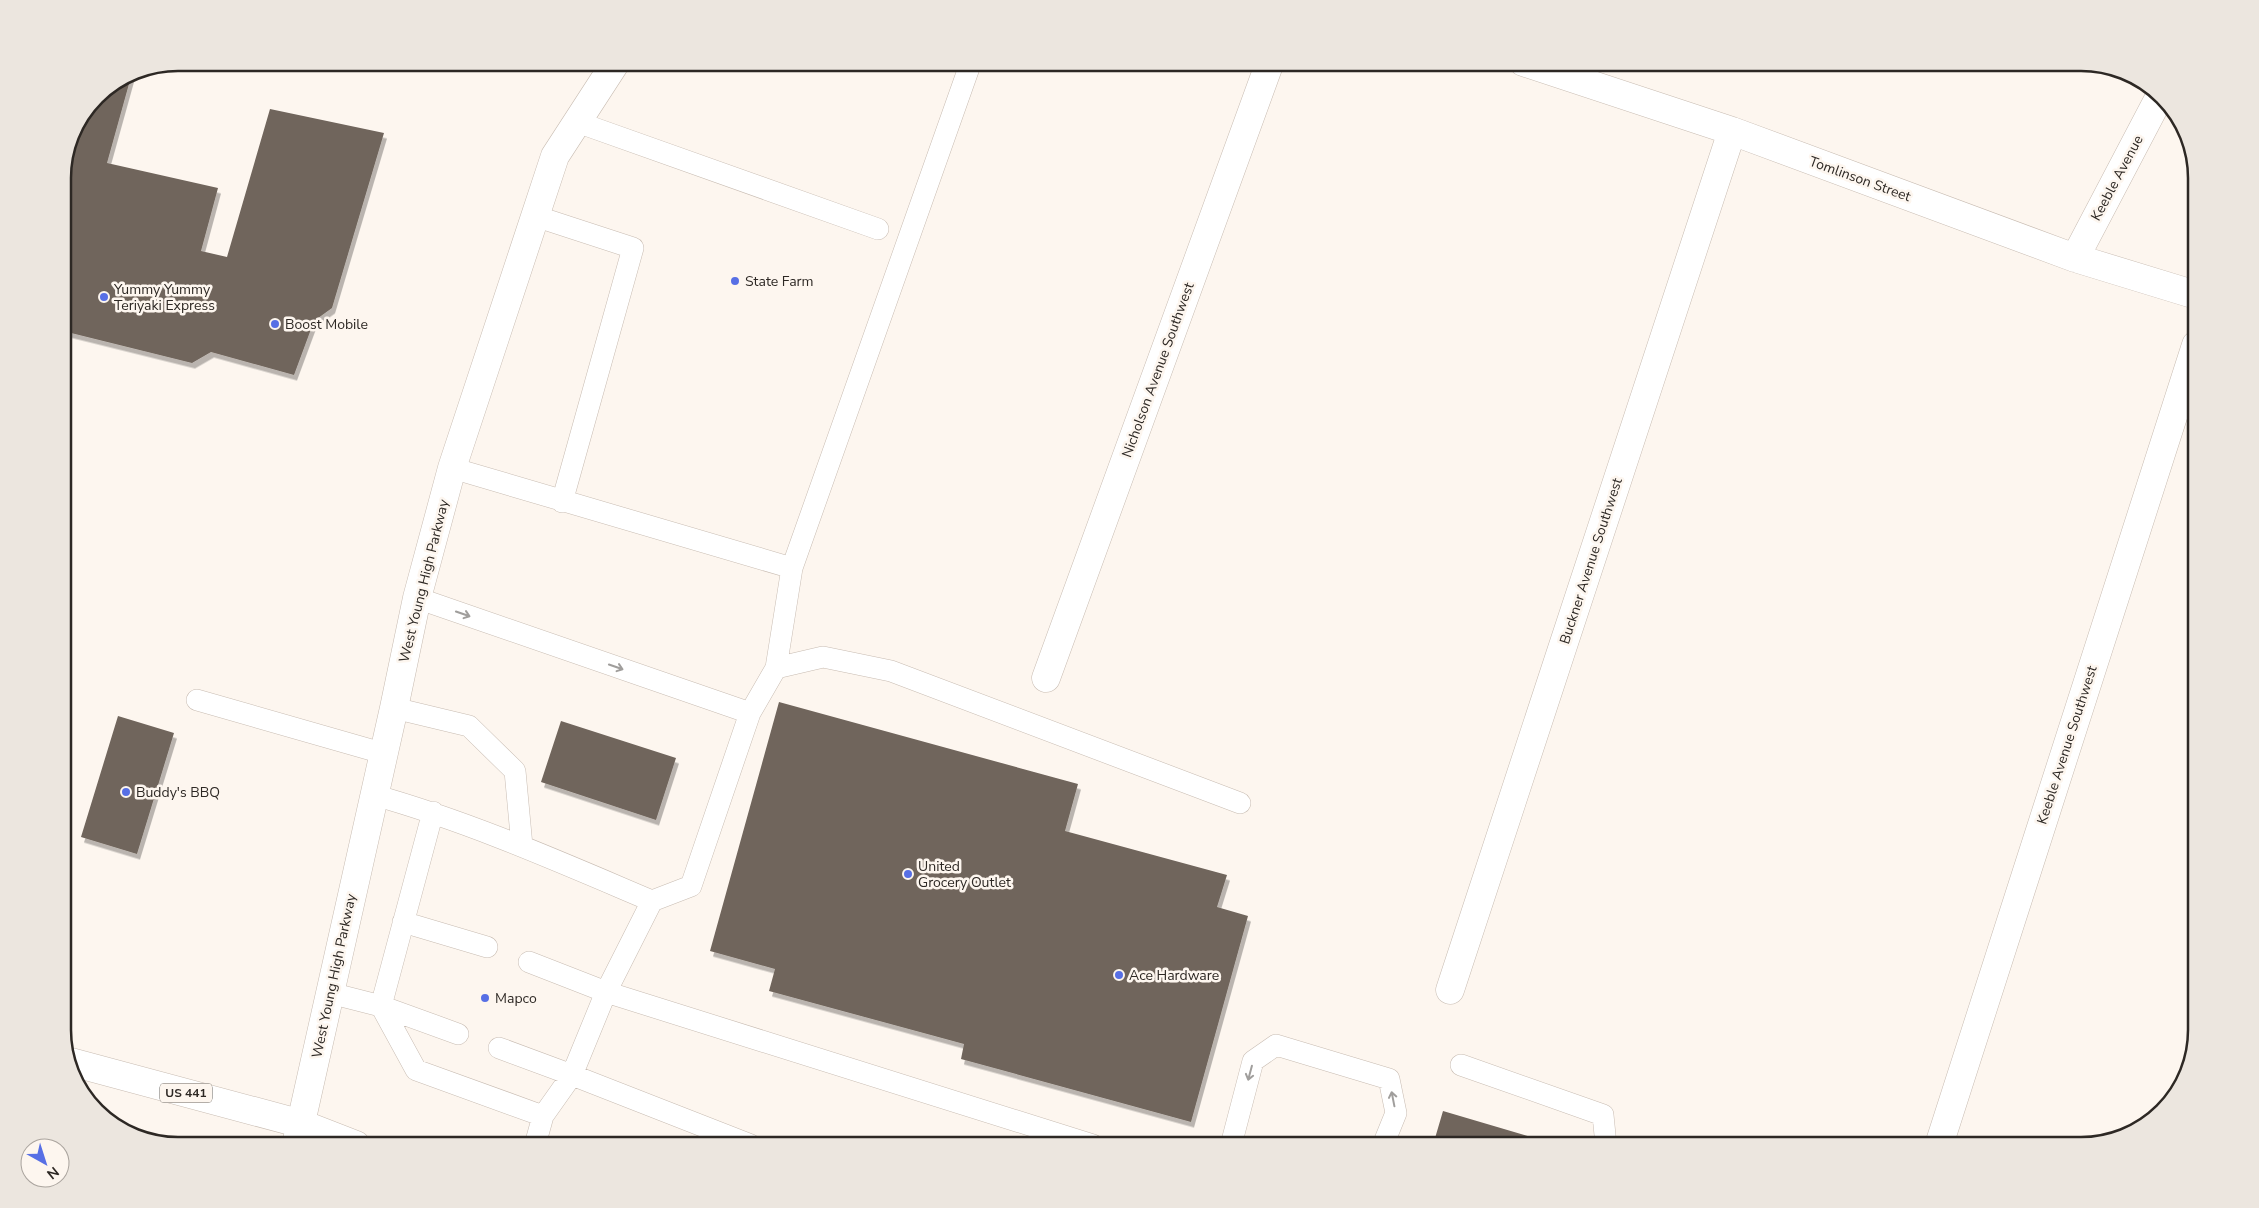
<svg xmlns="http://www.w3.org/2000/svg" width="2259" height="1208" font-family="'Nunito Sans',sans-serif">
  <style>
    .building { fill: #70655c; filter: url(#shadow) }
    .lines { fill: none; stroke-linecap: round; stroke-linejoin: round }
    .lane-casing { stroke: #c8bcb2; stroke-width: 22 }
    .street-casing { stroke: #c8bcb2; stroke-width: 29 }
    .highway-casing { stroke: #c8bcb2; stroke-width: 29 }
    .lane { stroke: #fff; stroke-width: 21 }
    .street { stroke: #fff; stroke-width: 28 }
    .highway { stroke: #fff; stroke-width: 28 }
    .oneway { stroke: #a09e9c }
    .poi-dot { fill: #576fe5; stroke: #fdf6ef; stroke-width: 2 }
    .labels { text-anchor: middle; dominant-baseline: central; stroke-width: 5; stroke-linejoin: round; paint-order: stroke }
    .shield { fill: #fdf6ef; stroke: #6b6661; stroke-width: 1 }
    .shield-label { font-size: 12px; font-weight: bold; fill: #2d2824 }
    .street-label { font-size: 14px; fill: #2d2824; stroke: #fdf6ef }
    .poi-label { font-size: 14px; fill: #2d2824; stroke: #fdf6ef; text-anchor: start }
    .rim { fill: none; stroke: #2d2824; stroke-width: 2.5 }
  </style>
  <defs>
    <filter id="shadow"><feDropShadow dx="3" dy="5.5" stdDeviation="0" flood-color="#0004"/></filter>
  </defs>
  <rect width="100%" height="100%" fill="#fdf6ef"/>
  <path class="building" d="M132 73 107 163 218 188 201 251 227 257 270 109 384 133 332 308 314 321 294 375 211 352 192 363 63 331V171L71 133 96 96Z
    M779 702 1078 784 1065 831 1227 875 1217 907 1248 916 1191 1122 961 1059 964 1044 769 991 775 969 710 951Z
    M118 716 174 733 137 854 81 837Z
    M561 721 676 758 656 820 541 782Z
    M1443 1111 1558 1145H1433Z"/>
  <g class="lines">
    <defs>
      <path id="lane" d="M577 122 878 229
        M535 216 633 248 562 502
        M452 468 792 568 776 668
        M792 568 971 62
        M417 598 750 713
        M197 700 382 753
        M394 708 469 726 515 771 522 846
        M374 795C470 822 560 862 652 901
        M433 812 381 1006 458 1034
        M403 922 487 947
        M529 962 606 992 652 901 691 886 750 713 776 668 823 657 891 671 1240 803
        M330 993 381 1006 416 1070 543 1116
        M499 1048 572 1075 751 1145
        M1461 1065 1603 1115 1606 1145
        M535 1145 543 1116 572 1075 606 992 1093 1145
        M1231 1145 1253 1061 1276 1045 1389 1079 1396 1113 1383 1145"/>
      <path id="street" d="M1523 62 1732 131 2075 258 2196 295
        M2075 258 2159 98
        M1046 678 1270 62
        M1450 990 1732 131
        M296 1145 394 708 417 598 452 468 555 156 616 62
        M1939 1145 2196 345"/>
      <path id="highway" d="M71 1062 302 1124 356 1145"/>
    </defs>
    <use href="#lane" class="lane-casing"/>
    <use href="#street" class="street-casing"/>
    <use href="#highway" class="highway-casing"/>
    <use href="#lane" class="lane"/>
    <use href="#street" class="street"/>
    <use href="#highway" class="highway"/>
  </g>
  <defs><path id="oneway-shaft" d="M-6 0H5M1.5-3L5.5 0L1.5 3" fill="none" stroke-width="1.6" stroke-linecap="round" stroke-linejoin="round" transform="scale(1.25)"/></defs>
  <g class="oneway">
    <use href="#oneway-shaft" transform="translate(463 614) rotate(19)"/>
    <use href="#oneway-shaft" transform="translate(616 667) rotate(19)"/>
    <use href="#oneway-shaft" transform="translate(1250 1073) rotate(105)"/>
    <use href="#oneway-shaft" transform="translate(1393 1099) rotate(-101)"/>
  </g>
  <g class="poi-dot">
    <circle cx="735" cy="281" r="5"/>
    <circle cx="104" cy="297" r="5"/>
    <circle cx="275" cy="324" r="5"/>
    <circle cx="126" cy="792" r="5"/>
    <circle cx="908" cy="874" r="5"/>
    <circle cx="1119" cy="975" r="5"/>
    <circle cx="485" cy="998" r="5"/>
  </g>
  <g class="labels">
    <rect class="shield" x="160" y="1083.5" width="52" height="19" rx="4"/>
    <g class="shield-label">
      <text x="186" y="1093">US 441</text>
    </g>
    <g class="street-label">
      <text transform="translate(2117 178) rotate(-62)">Keeble Avenue</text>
      <text transform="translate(1860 179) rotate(20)">Tomlinson Street</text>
      <text transform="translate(1158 370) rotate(-70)">Nicholson Avenue Southwest</text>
      <text transform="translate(1591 561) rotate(-72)">Buckner Avenue Southwest</text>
      <text transform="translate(424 581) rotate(-76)">West Young High Parkway</text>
      <text transform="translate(2067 745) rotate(-72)">Keeble Avenue Southwest</text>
      <text transform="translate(334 976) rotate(-78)">West Young High Parkway</text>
    </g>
    <g class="poi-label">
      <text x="745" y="281">State Farm</text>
      <text x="114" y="289">Yummy Yummy<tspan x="114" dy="16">Teriyaki Express</tspan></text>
      <text x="285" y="324">Boost Mobile</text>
      <text x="136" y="792">Buddy's BBQ</text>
      <text x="918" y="866">United<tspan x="918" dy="16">Grocery Outlet</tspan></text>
      <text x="1129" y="975">Ace Hardware</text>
      <text x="495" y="998">Mapco</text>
    </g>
  </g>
  <path d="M0 0H2259V1208H0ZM178 71H2081A107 107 0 0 1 2188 178V1030A107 107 0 0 1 2081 1137H178A107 107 0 0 1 71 1030V178A107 107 0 0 1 178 71Z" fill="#ece6df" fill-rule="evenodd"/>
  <path class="rim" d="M178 71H2081A107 107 0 0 1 2188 178V1030A107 107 0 0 1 2081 1137H178A107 107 0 0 1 71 1030V178A107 107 0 0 1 178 71Z"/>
  <g transform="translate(45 1163) rotate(141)"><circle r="24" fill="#fdf6ef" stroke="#aaa49e"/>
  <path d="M0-4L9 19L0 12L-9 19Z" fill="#576fe5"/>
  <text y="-8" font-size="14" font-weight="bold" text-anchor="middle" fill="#2d2824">N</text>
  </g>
</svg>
